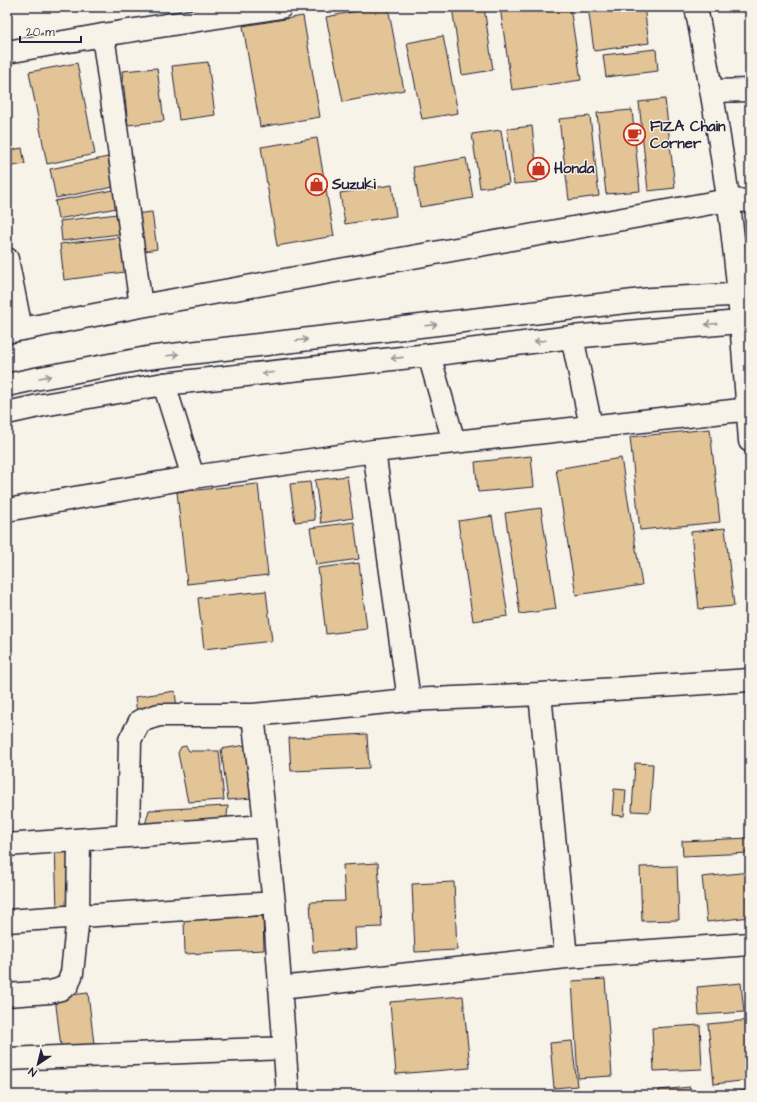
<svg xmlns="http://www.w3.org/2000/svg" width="757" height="1102" font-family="'Architects Daughter',sans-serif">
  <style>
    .building { fill: #e2c496; stroke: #22223b }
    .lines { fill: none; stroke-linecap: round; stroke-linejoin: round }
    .street-casing { stroke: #22223b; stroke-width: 25 }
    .secondary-casing { stroke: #22223b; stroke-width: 25 }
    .street { stroke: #f7f3e8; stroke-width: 22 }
    .secondary { stroke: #f7f3e8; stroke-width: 22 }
    .oneway { stroke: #97959a }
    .labels { text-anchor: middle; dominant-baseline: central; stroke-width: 3; stroke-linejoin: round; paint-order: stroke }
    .poi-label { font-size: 15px; font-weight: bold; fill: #22223b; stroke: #f7f3e8; text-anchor: start }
  </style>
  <rect width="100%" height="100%" fill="#f7f3e8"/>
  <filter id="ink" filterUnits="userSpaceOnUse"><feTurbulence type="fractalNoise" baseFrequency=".025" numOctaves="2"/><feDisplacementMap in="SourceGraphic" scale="8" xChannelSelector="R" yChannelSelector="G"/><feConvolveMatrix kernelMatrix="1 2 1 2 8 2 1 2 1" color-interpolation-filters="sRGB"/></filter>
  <g filter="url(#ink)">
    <path class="building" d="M378 7H388L404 90 343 102 326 17Z
      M452 7H484L493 70 462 75Z
      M500 7H570L581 80 512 90Z
      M588 7H644L649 43 594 51Z
      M745 7H750V35Z
      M303 16 320 117 260 127 243 26Z
      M443 36 458 113 422 119 407 43Z
      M656 49 658 71 606 77 603 55Z
      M208 62 215 115 179 120 172 66Z
      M77 63 95 154 47 164 29 72Z
      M157 68 164 121 128 125 122 71Z
      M665 99 675 188 648 191 639 102Z
      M632 110 640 191 606 194 597 113Z
      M590 116 599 196 569 200 559 119Z
      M532 126 538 182 514 184 507 129Z
      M501 130 509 184 480 188 472 134Z
      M317 138 334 236 277 246 261 147Z
      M22 148 25 164 7 167V151Z
      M108 157 114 187 56 198 50 169Z
      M466 158 473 198 420 207 413 167Z
      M392 185 396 216 345 224 340 193Z
      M114 190 117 208 58 219 55 201Z
      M152 212 157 249 139 252 135 214Z
      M117 214 120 234 62 241 60 221Z
      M121 237 125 272 64 280 60 244Z
      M710 429 720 522 640 530 630 437Z
      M531 456 534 487 478 492 475 462Z
      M621 458 642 585 576 595 556 469Z
      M347 476 353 518 321 523 315 480Z
      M310 482 315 520 295 522 290 484Z
      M258 484 268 575 187 584 177 492Z
      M541 508 556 609 520 614 505 513Z
      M492 516 508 616 473 621 458 521Z
      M354 522 359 559 316 565 310 528Z
      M725 528 734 606 699 609 691 532Z
      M359 563 367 629 326 634 318 568Z
      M266 591 272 641 204 649 198 598Z
      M175 691 177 709 137 714 135 697Z
      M367 734 369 768 291 771 289 738Z
      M246 745 252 798 228 800 221 749Z
      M186 746 189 751H219L224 800 188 802 178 753 181 747Z
      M635 763 653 764 650 812 632 811Z
      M614 789 626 790 624 816 612 815Z
      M228 806 226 826 143 833 149 810Z
      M750 838V853L683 856 682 841Z
      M55 845H75L77 911H57Z
      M378 863 382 927 355 928 356 949 313 952 310 902 345 901 343 865Z
      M677 866 679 920 642 921 640 867Z
      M750 872V917L707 922 702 877Z
      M454 882 457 950 415 952 412 884Z
      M263 916 264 950 185 954 184 920Z
      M605 979 612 1076 578 1078 572 981Z
      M741 983 744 1012 699 1015 697 987Z
      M88 993 94 1044 61 1047 55 997Z
      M463 996 470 1068 396 1074 390 1002Z
      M750 1020V1080L714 1084 708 1024Z
      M700 1025 702 1069 654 1071 652 1028Z
      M572 1041 577 1086 554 1088 550 1043Z
      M690 1087 691 1095H659V1090Z
      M98 1089V1095H53V1092Z
      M750 1090V1095H706L705 1094Z
      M620 1091V1095H565Z"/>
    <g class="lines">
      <defs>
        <path id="street" d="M103 35 141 306
          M7 52 103 35 281 7
          M712 91 750 90
          M7 259 21 329
          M741 321 750 441
          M7 332 141 306 728 200 750 201
          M572 337 591 426
          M429 355 454 442
          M164 384 193 477 374 451 750 409
          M374 451 409 700
          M7 510 193 477
          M540 694 566 957
          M253 715 274 903 288 1095
          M128 836 130 740 140 721 159 715H253L409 700 540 694 750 680
          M7 845 265 826
          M7 921 274 903
          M280 988 566 957 750 944
          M7 995 50 992 61 989 68 984 72 973 78 916 79 840
          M7 1059 284 1048"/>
        <path id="secondary" d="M696 7C715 107 732 207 740 309
          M7 385 35 379 147 358 651 299 750 294
          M7 413 43 405 164 384 429 355 572 337 750 321"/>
      </defs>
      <use href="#street" class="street-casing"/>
      <use href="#secondary" class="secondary-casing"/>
      <use href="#street" class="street"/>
      <use href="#secondary" class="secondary"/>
    </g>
    <defs><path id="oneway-shaft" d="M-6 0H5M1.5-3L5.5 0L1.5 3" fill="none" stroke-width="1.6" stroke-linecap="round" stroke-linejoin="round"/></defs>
    <g class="oneway">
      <use href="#oneway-shaft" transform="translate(711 324) rotate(175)"/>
      <use href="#oneway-shaft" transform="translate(431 325) rotate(-7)"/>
      <use href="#oneway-shaft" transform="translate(302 340) rotate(-7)"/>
      <use href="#oneway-shaft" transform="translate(540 341) rotate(173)"/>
      <use href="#oneway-shaft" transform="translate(173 355) rotate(-7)"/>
      <use href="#oneway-shaft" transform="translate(397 358) rotate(174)"/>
      <use href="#oneway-shaft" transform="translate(268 373) rotate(174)"/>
      <use href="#oneway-shaft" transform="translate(45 377) rotate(-10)"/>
    </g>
  </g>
  <defs>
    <symbol id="cafe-ring" viewBox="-11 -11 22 22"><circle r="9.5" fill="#f7f3e8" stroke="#c8321e" stroke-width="1.5"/><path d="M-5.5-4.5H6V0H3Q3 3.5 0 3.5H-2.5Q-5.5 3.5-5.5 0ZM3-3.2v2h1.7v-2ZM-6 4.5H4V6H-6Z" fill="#c8321e"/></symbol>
    <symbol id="shop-ring" viewBox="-11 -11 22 22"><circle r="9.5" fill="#f7f3e8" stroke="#c8321e" stroke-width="1.5"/><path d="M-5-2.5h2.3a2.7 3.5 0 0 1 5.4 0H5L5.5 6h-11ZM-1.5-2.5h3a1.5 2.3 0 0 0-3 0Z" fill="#c8321e"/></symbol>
  </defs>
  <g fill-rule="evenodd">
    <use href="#cafe-ring" x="622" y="122" width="25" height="25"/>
    <use href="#shop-ring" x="526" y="156" width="25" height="25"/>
    <use href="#shop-ring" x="304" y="172" width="25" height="25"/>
  </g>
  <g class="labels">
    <g class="poi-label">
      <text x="650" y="126">FIZA Chain<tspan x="650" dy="17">Corner</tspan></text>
      <text x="554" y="168">Honda</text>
      <text x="332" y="184">Suzuki</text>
    </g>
  </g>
  <rect width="757" height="1102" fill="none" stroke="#f7f3e8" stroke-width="24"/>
  <rect x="12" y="12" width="733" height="1078" fill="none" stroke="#22223b" stroke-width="1.5" filter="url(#ink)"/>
  <g transform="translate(38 1064) rotate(215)" stroke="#f7f3e8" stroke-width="3" paint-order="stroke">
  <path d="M0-3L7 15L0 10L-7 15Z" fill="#22223b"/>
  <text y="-6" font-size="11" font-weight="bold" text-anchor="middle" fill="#22223b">N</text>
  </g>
  <path d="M20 36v6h61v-6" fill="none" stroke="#22223b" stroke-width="2"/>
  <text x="26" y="36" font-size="12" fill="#22223b" stroke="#f7f3e8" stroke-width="3" paint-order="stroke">20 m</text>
</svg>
